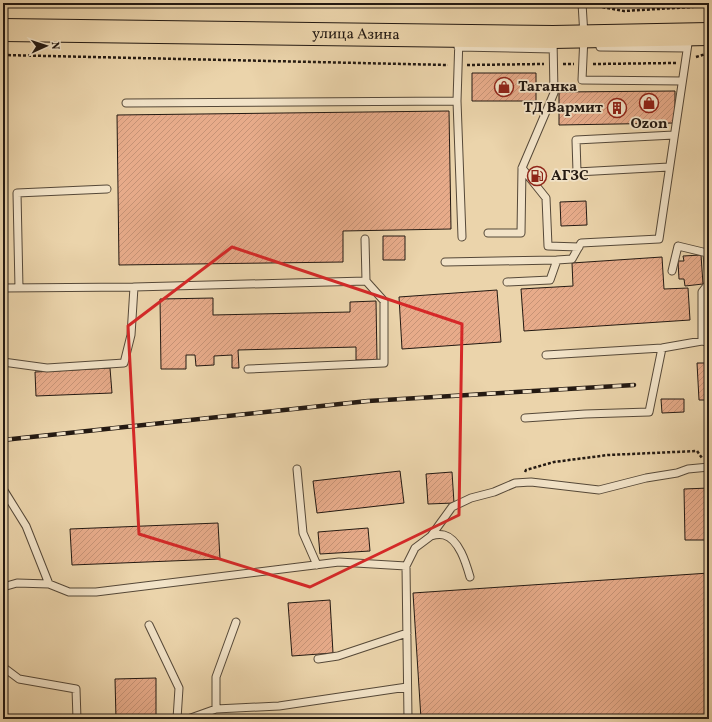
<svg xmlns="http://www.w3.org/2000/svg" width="712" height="722" font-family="Vollkorn,serif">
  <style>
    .building { fill: url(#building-hatch); stroke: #231912 }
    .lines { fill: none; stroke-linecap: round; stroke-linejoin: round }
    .service-casing { stroke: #554838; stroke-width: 9 }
    .primary-casing { stroke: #231912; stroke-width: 24 }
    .path { stroke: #231912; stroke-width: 2.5; stroke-dasharray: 3 2; stroke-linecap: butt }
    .service { stroke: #f2e3c8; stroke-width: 7 }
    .primary { stroke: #ebd4ab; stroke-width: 22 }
    .rail-casing { stroke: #231912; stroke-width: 4.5 }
    .rail { stroke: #f2e3c8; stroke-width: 3; stroke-dasharray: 9; stroke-linecap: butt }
    .marked { fill: none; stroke: #d62828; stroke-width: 3; stroke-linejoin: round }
    .labels { text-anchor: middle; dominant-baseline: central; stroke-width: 3.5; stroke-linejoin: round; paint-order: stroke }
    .street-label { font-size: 15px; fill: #231912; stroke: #f2e3c8 }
    .poi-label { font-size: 15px; font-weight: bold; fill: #231912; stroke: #f2e3c8; text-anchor: start }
  </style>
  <defs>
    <pattern id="building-hatch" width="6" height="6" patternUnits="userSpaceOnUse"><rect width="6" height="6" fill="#e7ab8a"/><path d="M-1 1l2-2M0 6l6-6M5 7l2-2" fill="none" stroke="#c69376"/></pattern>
  </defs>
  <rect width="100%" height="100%" fill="#ebd4ab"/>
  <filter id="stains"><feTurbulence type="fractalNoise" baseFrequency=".005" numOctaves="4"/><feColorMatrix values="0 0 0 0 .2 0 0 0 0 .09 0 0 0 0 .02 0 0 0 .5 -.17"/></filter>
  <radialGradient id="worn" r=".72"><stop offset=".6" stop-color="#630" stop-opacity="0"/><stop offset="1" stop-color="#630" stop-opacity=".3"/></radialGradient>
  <path class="building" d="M472 73H536V101H472Z
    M675 91V123L559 125V92Z
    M449 111 451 229 343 231V262L119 265 117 115Z
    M586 201 587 225 561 226 560 202Z
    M383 236H405V260H383Z
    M701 255 703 284 685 286 684 279H679L678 261H684L683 256Z
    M662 257 664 289 688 288 690 320 524 331 521 289 573 286 572 263Z
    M497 290 501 342 402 349 399 297Z
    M213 298V315L350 312V302L376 301 377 360H356V347L238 350 239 368H232V355L214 356V365L196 366 195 355H186V369H161L160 299Z
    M697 363H709V400H699Z
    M110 368 112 393 36 396 35 372Z
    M661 399H684V412L662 413Z
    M400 471 404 503 317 513 313 481Z
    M452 472 454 503 428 504 426 474Z
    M709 488V540H685L684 489Z
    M218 523 220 559 72 565 70 529Z
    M368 528 370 551 320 554 318 532Z
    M709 573V719H421L413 593Z
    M330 600 333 653 292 656 288 603Z
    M156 678V719H116L115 679Z
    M370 716 371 719H315Z"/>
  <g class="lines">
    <defs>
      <path id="service" d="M582 3 584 36 582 80 682 81
        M458 47 553 49
        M600 47 687 48
        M457 101 462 237
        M126 103 457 101 459 37
        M669 167 577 172 576 140 674 135
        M522 168 546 198 548 246 579 247
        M488 233H521L522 168 554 93 553 39
        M445 262 557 260
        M672 271 678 246 707 253 709 280
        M507 282 550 280 557 260 572 259 581 243 659 239 689 37
        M3 288 134 287
        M19 288 17 193 107 189
        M702 341V292L709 283
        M546 355 662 348 702 341 709 343
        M3 362 47 368 124 363 131 335 134 287 366 281 365 239
        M248 369 384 363V301L366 281
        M525 418 585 414 649 412 662 348
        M297 469 303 533 317 565
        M3 489 26 526 49 584 69 592H96L339 562 406 566
        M431 536C434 535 440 534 444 535 459 539 466 563 470 577
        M3 587 17 583 49 584
        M236 622 216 677V709L279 706 407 687
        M149 625 179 688 177 719
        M318 659 338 656 407 633
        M3 667 19 679 76 689 77 719
        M188 719 216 709
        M408 719 406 566 415 548 431 536 452 507 471 498 494 492 515 483 531 482 599 490 646 478 677 473 688 469 709 467"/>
      <g id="primary">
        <path id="s1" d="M3 30 553 37 709 34"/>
      </g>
    </defs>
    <use href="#service" class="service-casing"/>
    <use href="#primary" class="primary-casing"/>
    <path class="path" d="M593 4 596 6 624 11 709 6
      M3 55 448 65
      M696 57 709 53
      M563 64H574
      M593 64 676 63
      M467 65 544 64
      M525 472 526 470 554 462 608 455 697 451 702 458"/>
    <use href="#service" class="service"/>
    <use href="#primary" class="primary"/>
    <defs>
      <path id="rail" d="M3 440 368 401 634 385"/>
    </defs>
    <use href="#rail" class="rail-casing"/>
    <use href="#rail" class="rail"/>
  </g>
  <path class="marked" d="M232 247 462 324 459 515 310 587 139 534 128 326Z"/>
  <defs>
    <symbol id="shop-ring" viewBox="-11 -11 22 22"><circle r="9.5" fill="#f2e3c8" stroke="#8f2418" stroke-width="1.5"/><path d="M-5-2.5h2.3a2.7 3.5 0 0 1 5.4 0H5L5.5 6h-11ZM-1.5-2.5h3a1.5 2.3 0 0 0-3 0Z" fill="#8f2418"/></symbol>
    <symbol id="building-ring" viewBox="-11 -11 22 22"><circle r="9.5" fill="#f2e3c8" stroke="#8f2418" stroke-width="1.5"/><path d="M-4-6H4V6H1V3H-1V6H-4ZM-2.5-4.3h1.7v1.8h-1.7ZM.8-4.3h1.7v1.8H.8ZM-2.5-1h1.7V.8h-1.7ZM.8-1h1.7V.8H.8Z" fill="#8f2418"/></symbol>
    <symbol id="fuel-ring" viewBox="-11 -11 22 22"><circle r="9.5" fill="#f2e3c8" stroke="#8f2418" stroke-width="1.5"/><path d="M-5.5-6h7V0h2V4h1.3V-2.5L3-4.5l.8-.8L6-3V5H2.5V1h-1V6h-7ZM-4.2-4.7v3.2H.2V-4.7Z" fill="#8f2418"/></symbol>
  </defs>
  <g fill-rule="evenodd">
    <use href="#shop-ring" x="493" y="76" width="22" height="22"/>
    <use href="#shop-ring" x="638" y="92" width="22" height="22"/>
    <use href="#building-ring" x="606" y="97" width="22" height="22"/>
    <use href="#fuel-ring" x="526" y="165" width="22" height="22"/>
  </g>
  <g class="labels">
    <g class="street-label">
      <text stroke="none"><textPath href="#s1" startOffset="353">улица Азина</textPath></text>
    </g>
    <g class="poi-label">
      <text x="518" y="87">Таганка</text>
      <text x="603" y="108" text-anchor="end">ТД Вармит</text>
      <text x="649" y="124" text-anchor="middle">Ozon</text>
      <text x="551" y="176">АГЗС</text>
    </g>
  </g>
  <rect width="712" height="722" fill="none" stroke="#ebd4ab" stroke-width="16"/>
  <rect x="4" y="4" width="704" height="714" fill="none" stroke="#231912" stroke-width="2"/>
  <rect x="8" y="8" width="696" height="706" fill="none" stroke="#231912"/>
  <g transform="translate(46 46) rotate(87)" stroke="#f2e3c8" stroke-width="3" paint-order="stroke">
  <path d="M0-3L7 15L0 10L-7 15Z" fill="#231912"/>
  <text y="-6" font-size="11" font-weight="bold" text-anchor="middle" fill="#231912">N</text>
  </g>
  <rect width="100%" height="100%" filter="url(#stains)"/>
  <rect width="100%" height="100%" fill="url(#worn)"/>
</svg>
